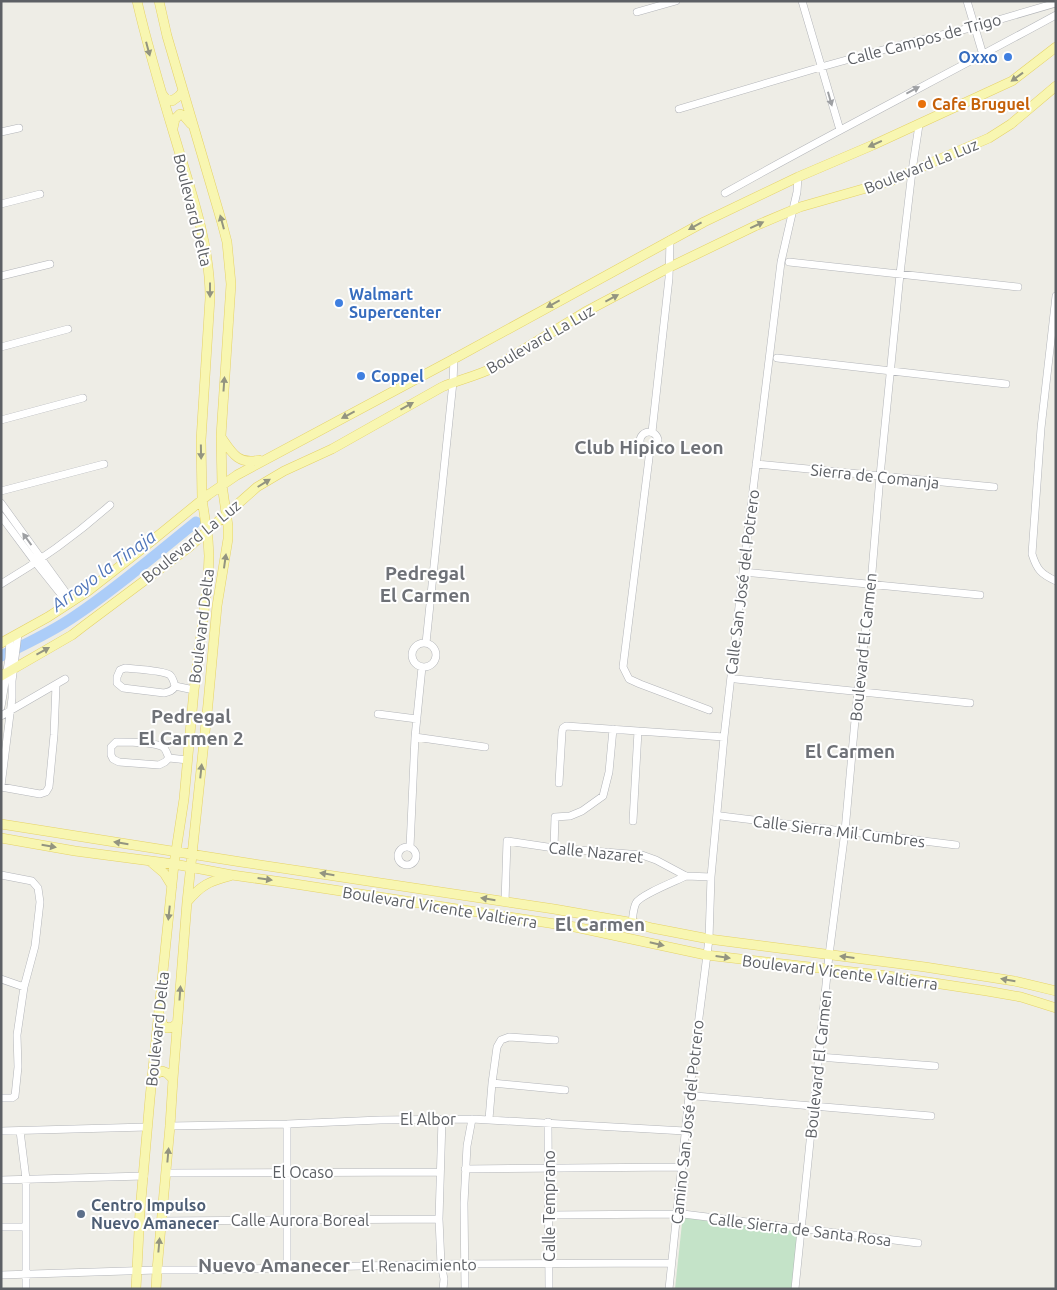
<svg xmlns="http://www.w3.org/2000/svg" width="1057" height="1290" font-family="Ubuntu,sans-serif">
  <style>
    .green { fill: #c4e3c8 }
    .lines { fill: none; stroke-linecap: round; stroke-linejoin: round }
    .river { stroke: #accdf8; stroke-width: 11 }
    .minor-casing { stroke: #b3b5b9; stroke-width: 8 }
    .major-casing { stroke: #e5d268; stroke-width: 10 }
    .minor { stroke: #fff; stroke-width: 7 }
    .major { stroke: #f8f6b1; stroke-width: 9 }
    .oneway { fill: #939480 }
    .oneway2 { fill: #9ea0a3 }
    .shop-dot { fill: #3f7fe0; stroke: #fff; stroke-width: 2 }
    .food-dot { fill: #e8710a; stroke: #fff; stroke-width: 2 }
    .service-dot { fill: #5c6f8a; stroke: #fff; stroke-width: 2 }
    .labels { text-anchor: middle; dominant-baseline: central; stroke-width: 4; stroke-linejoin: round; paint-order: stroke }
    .street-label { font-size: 16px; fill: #5d6065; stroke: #fff }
    .shop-label { font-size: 16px; font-weight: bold; fill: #366cbe; stroke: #fff; text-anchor: start }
    .food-label { font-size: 16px; font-weight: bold; fill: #c56008; stroke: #fff; text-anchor: start }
    .service-label { font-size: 16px; font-weight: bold; fill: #4e5e75; stroke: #fff; text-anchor: start }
    .water-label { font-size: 18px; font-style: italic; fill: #5076b9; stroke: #fff }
    .quarter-label { font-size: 19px; font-weight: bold; fill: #6e7177; stroke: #fff }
  </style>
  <rect width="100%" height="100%" fill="#eeede6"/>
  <path class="green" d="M683 1214 801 1229 795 1289H675Z"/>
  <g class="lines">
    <path class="river" d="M1 656C26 644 52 632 75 616 117 588 156 554 196 522"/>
    <defs>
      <path id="minor" d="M802 1 840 130
        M967 1 983 55
        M637 12 676 1
        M679 109 821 67 897 46 974 27 1056 3
        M1 132 19 128
        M725 193C834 132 946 75 1056 15
        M1 204 40 194
        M789 262 1018 287
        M1 276 50 264
        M1056 296 1041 428 1032 554C1037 570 1041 574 1056 581
        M1 347 68 329
        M777 358 1006 384
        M1 420 83 398
        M640 441a9 9 0 1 1 18 0a9 9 0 1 1-18 0Z
        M652 432 669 278 670 240
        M650 450 623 667 629 679 640 684 709 710
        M756 464 994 487
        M1 491 104 464
        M1 503 72 601
        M1 516 36 563 68 603
        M743 572 980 595
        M1 584C40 561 76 535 110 505
        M412 655a12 12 0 1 1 24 0a12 12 0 1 1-24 0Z
        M426 643 453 382 454 358
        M125 668C134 669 163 670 170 675 173 678 174 682 175 686 173 691 169 692 164 693L123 688 117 683V677L120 670Z
        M736 679 970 703
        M175 686 194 690
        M1 707 9 658 10 638
        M378 714 417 719
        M1 716 65 679
        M415 737 485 747
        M116 742C127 742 154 742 163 747 166 749 167 754 169 758L165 762 159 765 119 762 113 759 111 755V747Z
        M169 758 188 760
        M559 783 562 732 563 728 566 726 724 737
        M1 786 12 698V681L18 634
        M1 787 40 794 46 792 49 787 54 735 56 685
        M721 816 956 845
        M633 821 638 731
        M398 856a9 9 0 1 1 18 0a9 9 0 1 1-18 0Z
        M410 847 415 737 422 667
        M554 848 555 817 570 816 582 811 603 796 609 772 613 729
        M1 875 32 881 38 888 40 902 35 946 24 987 17 1035 18 1067 15 1096 12 1098H1
        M505 902 507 841 554 848 642 855 656 860 686 876 711 877
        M632 923C633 916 633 909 636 903 640 895 676 881 686 876
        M1 979 24 987
        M819 1057 935 1066
        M492 1083 565 1090
        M695 1096 931 1116
        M442 1119 439 1219 441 1264 444 1279 443 1289
        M489 1119 492 1083 497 1047 501 1040 509 1037 555 1040
        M548 1122 549 1289
        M287 1124V1268
        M170 1126 287 1124 380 1120 472 1119 685 1131
        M1 1131 147 1127
        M20 1131 26 1179V1289
        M465 1169 681 1167
        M166 1173 440 1172
        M1 1180 144 1176
        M683 1214 918 1243
        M549 1215 677 1214
        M161 1221 439 1219
        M1 1227H25
        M1 1275 157 1270H199L441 1264 671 1263
        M465 1289 464 1203 467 1146 472 1119
        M669 1289 689 1096 709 939 711 877 724 737 743 572 781 262 797 192 798 177
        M795 1289 829 955 845 831 856 709 871 584 880 476 900 274 912 171 919 125"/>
      <path id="major" d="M162 94 165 98 172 101 179 96 183 91
        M173 128 175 119 180 114 184 116 191 124
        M221 437C232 453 238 465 259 460
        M1 643 48 617 88 591 143 548 208 495 237 475 450 361 704 222 798 177 873 145 1012 81 1056 47
        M1 676 72 635 85 625 188 548 257 487 284 471 332 449 442 387C459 380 476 376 493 368L585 312 670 267 755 226 800 207 891 181 912 171 989 138 1011 124 1056 86
        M1 824 241 862 554 909 634 923 652 928 709 939 925 967 1014 981 1056 991
        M1 838 75 851 174 864 232 875 282 882 575 927 706 955 888 976 987 991 1021 997 1056 1008
        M151 862 164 873 172 886
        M187 902C201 885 210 881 230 876
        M160 1016 163 1025 167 1028 173 1027 178 1022
        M153 1079 156 1074 162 1071 167 1073 173 1079
        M136 1289 140 1211 150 1098 174 864 184 799 194 690 208 579 209 556 208 539 202 499 201 440 210 298C210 244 191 192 176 141 162 95 148 49 137 1
        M156 1289 157 1270 170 1126 173 1079 187 902 208 704 217 606 228 539V526L222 485 221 436 231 284 227 242 222 223 167 36 159 1"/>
    </defs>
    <use href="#minor" class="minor-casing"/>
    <use href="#major" class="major-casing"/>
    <use href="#minor" class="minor"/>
    <use href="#major" class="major"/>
  </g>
  <defs><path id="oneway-solid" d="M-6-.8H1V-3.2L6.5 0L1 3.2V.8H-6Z" transform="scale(1.25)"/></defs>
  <g class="oneway">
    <use href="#oneway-solid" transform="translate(148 49) rotate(75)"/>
    <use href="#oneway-solid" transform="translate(1017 77) rotate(144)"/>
    <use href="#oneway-solid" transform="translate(875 144) rotate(156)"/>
    <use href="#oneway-solid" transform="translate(222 222) rotate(-105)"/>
    <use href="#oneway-solid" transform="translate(757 225) rotate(-25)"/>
    <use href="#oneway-solid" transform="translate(695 226) rotate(151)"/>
    <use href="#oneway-solid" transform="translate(210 290) rotate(90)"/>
    <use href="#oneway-solid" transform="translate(612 298) rotate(-28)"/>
    <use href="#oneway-solid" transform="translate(553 304) rotate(152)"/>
    <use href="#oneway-solid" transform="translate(224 384) rotate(-86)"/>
    <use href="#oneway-solid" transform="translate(407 406) rotate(-29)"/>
    <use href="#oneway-solid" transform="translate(348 415) rotate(152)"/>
    <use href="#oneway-solid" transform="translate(201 452) rotate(89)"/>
    <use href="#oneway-solid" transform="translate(264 483) rotate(-32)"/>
    <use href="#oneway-solid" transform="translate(225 561) rotate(-82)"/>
    <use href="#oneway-solid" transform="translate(43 651) rotate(-29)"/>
    <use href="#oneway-solid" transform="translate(201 771) rotate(-84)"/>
    <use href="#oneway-solid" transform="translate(121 843) rotate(-171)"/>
    <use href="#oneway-solid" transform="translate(49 846) rotate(10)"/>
    <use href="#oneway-solid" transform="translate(327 874) rotate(-171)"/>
    <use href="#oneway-solid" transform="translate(265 879) rotate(8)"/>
    <use href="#oneway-solid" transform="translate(488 899) rotate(-171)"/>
    <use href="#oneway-solid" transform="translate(169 913) rotate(96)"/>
    <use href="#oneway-solid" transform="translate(657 944) rotate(13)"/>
    <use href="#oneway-solid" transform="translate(723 957) rotate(8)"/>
    <use href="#oneway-solid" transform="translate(847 957) rotate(-173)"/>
    <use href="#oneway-solid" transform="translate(1008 980) rotate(-170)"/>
    <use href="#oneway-solid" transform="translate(180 993) rotate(-86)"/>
    <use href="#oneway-solid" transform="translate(168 1155) rotate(-85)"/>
    <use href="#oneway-solid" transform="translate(159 1245) rotate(-85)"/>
  </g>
  <g class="oneway2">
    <use href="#oneway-solid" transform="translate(913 90) rotate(-28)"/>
    <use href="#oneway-solid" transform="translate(830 99) rotate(74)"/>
    <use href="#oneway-solid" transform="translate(27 539) rotate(-126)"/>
  </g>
  <g class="shop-dot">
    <circle cx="1008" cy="57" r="5"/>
    <circle cx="339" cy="303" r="5"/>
    <circle cx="361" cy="376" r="5"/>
  </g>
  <circle class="food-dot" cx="922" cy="104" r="5"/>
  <circle class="service-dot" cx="81" cy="1214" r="5"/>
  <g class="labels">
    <g class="street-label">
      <text transform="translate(924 39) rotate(-15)">Calle Campos de Trigo</text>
      <text transform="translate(921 166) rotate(-22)">Boulevard La Luz</text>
      <text transform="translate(193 210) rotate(76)">Boulevard Delta</text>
      <text transform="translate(540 339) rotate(-30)">Boulevard La Luz</text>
      <text transform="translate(875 476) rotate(6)">Sierra de Comanja</text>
      <text transform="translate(191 541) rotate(-39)">Boulevard La Luz</text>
      <text transform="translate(742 582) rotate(-83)">Calle San José del Potrero</text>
      <text transform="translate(201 626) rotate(-83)">Boulevard Delta</text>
      <text transform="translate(863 647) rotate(-84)">Boulevard El Carmen</text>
      <text transform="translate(839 831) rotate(7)">Calle Sierra Mil Cumbres</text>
      <text transform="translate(596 852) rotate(6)">Calle Nazaret</text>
      <text transform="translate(440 907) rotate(9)">Boulevard Vicente Valtierra</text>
      <text transform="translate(840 972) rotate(7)">Boulevard Vicente Valtierra</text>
      <text transform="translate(157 1029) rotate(-84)">Boulevard Delta</text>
      <text transform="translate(818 1064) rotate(-84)">Boulevard El Carmen</text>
      <text x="428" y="1119">El Albor</text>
      <text transform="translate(687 1122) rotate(-84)">Camino San José del Potrero</text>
      <text x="303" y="1172">El Ocaso</text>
      <text transform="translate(549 1206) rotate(-90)">Calle Temprano</text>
      <text x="300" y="1220">Calle Aurora Boreal</text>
      <text transform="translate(800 1229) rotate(7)">Calle Sierra de Santa Rosa</text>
      <text transform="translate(419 1265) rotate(-1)">El Renacimiento</text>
    </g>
    <g class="shop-label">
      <text x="998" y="57" text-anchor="end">Oxxo</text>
      <text x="349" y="294">Walmart<tspan x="349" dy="18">Supercenter</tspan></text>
      <text x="371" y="376">Coppel</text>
    </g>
    <g class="food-label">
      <text x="932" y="104">Cafe Bruguel</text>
    </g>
    <g class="service-label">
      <text x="91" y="1205">Centro Impulso<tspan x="91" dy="18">Nuevo Amanecer</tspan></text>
    </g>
    <g class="water-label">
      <text transform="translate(103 570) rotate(-36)">Arroyo la Tinaja</text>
    </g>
    <g class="quarter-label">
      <text x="649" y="447">Club Hipico Leon</text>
      <text x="425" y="573">Pedregal<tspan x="425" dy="22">El Carmen</tspan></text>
      <text x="191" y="716">Pedregal<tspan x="191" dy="22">El Carmen 2</tspan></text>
      <text x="850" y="751">El Carmen</text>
      <text x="600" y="924">El Carmen</text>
      <text x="274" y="1265">Nuevo Amanecer</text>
    </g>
  </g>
  <rect width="1057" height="1290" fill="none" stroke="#5d6065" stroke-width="5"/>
</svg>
